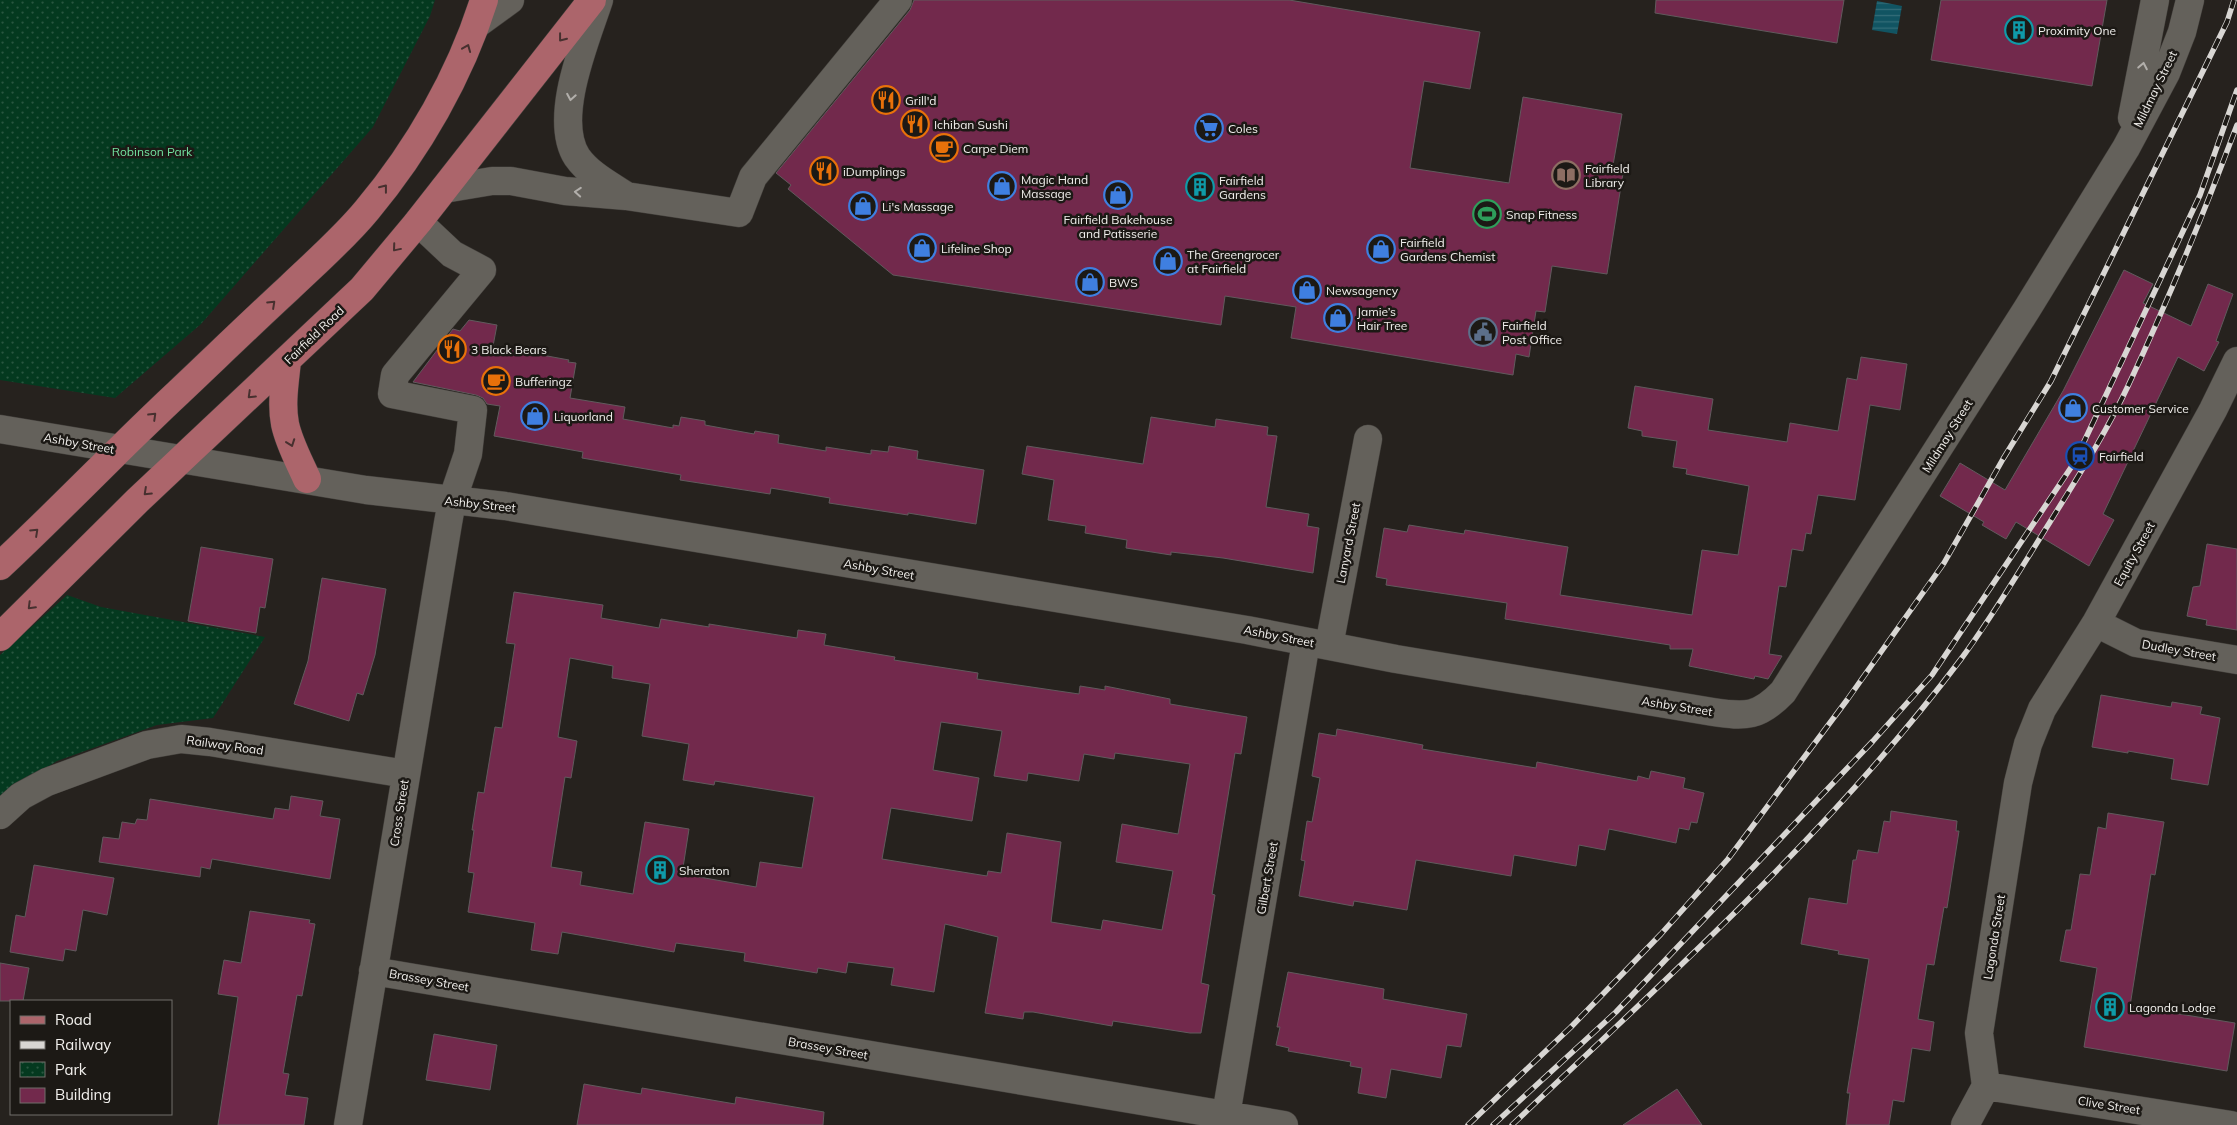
<svg xmlns="http://www.w3.org/2000/svg" width="2237" height="1125" font-family="Mulish,sans-serif">
  <style>
    .park { fill: url(#park-dots) }
    .water { fill: url(#water-rules) }
    .building { fill: #72294c; stroke: #615a5d; fill-rule: evenodd }
    .lines { fill: none; stroke-linecap: round; stroke-linejoin: round }
    .minor-casing { stroke: #413e3a; stroke-width: 29 }
    .major-casing { stroke: #413e3a; stroke-width: 29 }
    .minor { stroke: #64615b; stroke-width: 28 }
    .major { stroke: #ac656b; stroke-width: 28 }
    .rail-casing { stroke: #d8d6d3; stroke-width: 5.5 }
    .rail { stroke: #1c1915; stroke-width: 4; stroke-dasharray: 11; stroke-linecap: butt }
    .oneway { stroke: #47302f }
    .oneway2 { stroke: #b2afab }
    .labels { text-anchor: middle; dominant-baseline: central; stroke-width: 5; stroke-linejoin: round; paint-order: stroke }
    .poi-label { font-size: 12px; fill: #f1efec; stroke: #1c1915; text-anchor: start }
    .street-label { font-size: 12px; fill: #f1efec; stroke: #1c1915 }
    .park-label { font-size: 12px; fill: #73e4a1; stroke: #1c1915 }
  </style>
  <defs>
    <pattern id="park-dots" width="8" height="8" patternUnits="userSpaceOnUse" patternTransform="scale(1.25)"><rect width="8" height="8" fill="#04391f"/><path d="M2 2h.1M6 6h.1" fill="none" stroke="#295640" stroke-width="1.8" stroke-linecap="round"/></pattern>
    <pattern id="water-rules" width="6" height="5" patternUnits="userSpaceOnUse" patternTransform="scale(1.25)"><rect width="6" height="5" fill="#115462"/><path d="M0 2.5h6" fill="none" stroke="#346d79"/></pattern>
  </defs>
  <rect width="100%" height="100%" fill="#26221e"/>
  <path class="park" d="M0 0H435L430 16 373 127 201 324 115 398 0 380Z
    M67 595 101 607 265 637 213 718 157 725 57 761 0 797V655Z"/>
  <path class="water" d="M1877 1 1902 6 1897 34 1872 30Z"/>
  <path class="building" d="M914 0H1289L1480 32 1470 89 1424 81 1410 168 1509 183 1523 97 1622 114 1613 165 1624 167 1607 274 1552 266 1545 312 1536 311 1529 357 1516 354 1513 375 1291 338 1296 307 1225 296 1221 325 893 275 788 189 791 185 776 173 910 10Z
    M1656 0H1844L1837 43 1655 13Z
    M1941 0H2107L2092 86 1931 60Z
    M2124 270 2153 284 2143 303 2191 326 2208 284 2233 294 2216 341 2219 342 2204 371 2178 357 2103 514 2114 520 2089 566 2016 522 2006 539 1982 525 1984 522 1940 496 1960 463 2005 490 2063 391Z
    M469 320 497 325 493 346 569 360 568 362 576 363 570 398 625 407 623 419 673 428V425L679 426 681 417 705 421V425L754 434 755 431 779 435 778 443 826 451V447L871 454V450L888 452 889 446 918 451 917 459 984 470 976 524 908 513V515L829 503 830 498 771 488 770 494 680 480 681 475 582 458 583 452 494 436 500 406 487 404 483 398 476 395 413 382 453 329 460 331Z
    M1861 357 1907 364 1900 410 1870 405 1855 500 1818 495 1811 534 1806 533 1803 551 1792 549 1786 587 1779 586 1769 654 1782 656 1768 679 1755 676 1754 679 1689 666 1693 649H1670V645L1505 619 1507 603 1386 585 1387 579 1376 577 1384 528 1407 532 1409 525 1464 534 1465 530 1568 547 1560 595 1692 615 1702 550 1738 555 1749 486 1686 474 1687 469 1673 467 1677 441 1642 436V431L1628 428 1635 386 1713 399 1708 430 1787 442 1790 423 1838 431 1847 378 1857 380Z
    M1151 417 1215 427 1216 419 1268 427 1267 435 1277 436 1266 507 1309 514 1307 526 1319 528 1313 573 1223 558 1171 552V555L1126 548 1127 540 1085 533 1086 526 1048 520 1054 480 1022 474 1027 446 1143 464Z
    M2207 544 2237 549V630L2206 625 2207 620 2187 616 2193 587 2200 586Z
    M201 547 273 559 265 608 260 607 256 633 188 621Z
    M322 578 386 589 375 655 363 695 357 693 349 721 294 704 308 661Z
    M514 592 603 605 601 618 659 628 661 619 709 627V624L797 638 798 630 826 634 824 645 895 657 894 660 978 673 977 679 1079 694 1080 686 1105 690V686L1170 699V704L1247 717 1241 754 1235 753 1212 894 1215 895 1201 983 1209 985 1201 1033H1190L1113 1021 1112 1026 1033 1012H1024L1023 1019 985 1013 998 937 945 924 934 992 891 985 894 968 848 962 846 973 818 968 817 973 744 961 745 953 676 943 674 952 562 932 558 954 531 950 535 923 468 912 474 873 468 872 474 830H472L478 792 484 793 495 727 502 728 515 644 506 643ZM570 658 613 666 612 678 650 684 642 736 689 744 683 780 714 785 715 781 814 797 802 868 760 862 756 887 682 874 689 829 645 822 633 894 580 885 582 872 551 867 565 777 571 778 577 741 558 737ZM941 722 1002 731 994 776 1027 781 1028 773 1079 781 1084 754 1114 759 1115 753 1190 764 1178 834 1122 824 1116 862 1173 871 1162 930 1103 920 1101 930 1051 922 1061 842 1007 833 1001 873 988 871 987 876 882 859 891 808 972 821 979 778 933 770Z
    M2101 695 2171 707 2172 702 2202 707 2200 714 2220 718 2208 785 2171 779 2174 759 2128 751V753L2092 747Z
    M1337 729 1423 745 1422 749 1536 768 1537 762 1637 781 1638 776 1649 779 1651 771 1685 778 1683 788 1704 793 1697 823 1691 822 1689 830 1679 828 1676 843 1609 829 1605 850 1579 845 1576 866 1514 855 1511 876 1416 860 1407 910 1354 901 1353 906 1299 896 1305 861 1301 860 1307 821 1312 822 1320 778 1312 776 1319 733 1336 736Z
    M291 796 323 801 320 816 340 819 330 879 212 859 210 869 201 867 200 877 99 862 103 837 119 839 122 822 135 824 137 819 147 820 150 799 273 819 275 808 289 810Z
    M1891 811 1957 821 1956 831H1959L1947 908 1944 907 1934 965 1927 964 1918 1019 1934 1022 1930 1051 1912 1048 1904 1102 1893 1100 1889 1125H1846L1850 1093H1847L1869 959 1838 954 1839 951 1801 944 1809 898 1847 904 1853 860H1856L1858 850 1878 853 1884 821 1890 822Z
    M2108 813 2164 822 2155 875 2151 874 2130 1006 2235 1023 2227 1071 2084 1047 2097 968 2060 961 2066 930H2071L2080 874 2090 875 2098 827 2106 829Z
    M34 865 114 878 107 915 83 910 76 951 65 949 63 961 10 952 16 915 25 917Z
    M250 911 310 920 309 923 315 924 302 996 297 995 283 1073 289 1074 285 1095 308 1098 304 1125H218L238 997 218 994 224 960 241 963Z
    M0 963 29 968 23 1001H0Z
    M1288 972 1384 989 1383 999 1467 1014 1461 1047 1447 1045 1441 1078 1391 1069 1386 1098 1358 1093 1362 1068 1350 1066 1351 1062 1288 1051 1289 1048 1276 1045 1280 1027H1277Z
    M434 1034 497 1045 490 1090 426 1080Z
    M584 1084 641 1094 642 1088 735 1104 736 1097 824 1112 823 1125H577Z
    M1677 1089 1702 1125H1623Z"/>
  <g class="lines">
    <defs>
      <path id="minor" d="M599 0C586 40 552 118 577 157 589 174 608 184 625 195
        M477 24 510 0
        M2132 118 2155 0
        M444 189 492 181H511L565 191 626 196 739 213 753 177 898 0
        M0 429 366 490 505 506 1247 630 1396 659 1713 712C1746 717 1759 717 1783 692L2027 309 2126 148 2166 73 2182 32 2190 0
        M2096 623 2136 643 2237 660
        M1329 646 1368 439
        M0 815 21 796 47 782 147 745 181 739 210 742 406 774
        M373 971 1284 1125
        M1986 1086 2231 1125
        M1226 1115 1306 642
        M348 1125 448 523 452 501 468 454 473 410 392 394 395 375 482 270 452 254 418 222
        M1965 1125 1986 1086 1979 1033 2018 783 2028 744 2042 709 2096 623 2213 410 2237 361"/>
      <path id="major" d="M287 361C285 381 281 404 285 424 289 443 299 461 307 479
        M0 566C61 509 118 449 179 392 216 357 252 322 289 288 315 263 344 238 367 210 418 149 460 76 484 0
        M0 637 137 501 362 289 418 222 592 0"/>
    </defs>
    <use href="#minor" class="minor-casing"/>
    <use href="#major" class="major-casing"/>
    <use href="#minor" class="minor"/>
    <use href="#major" class="major"/>
    <defs>
      <path id="rail" d="M1468 1125 1571 1027 1661 934 1728 859 1847 700 1944 563 2003 459 2051 381 2227 22 2234 0
        M1493 1125 1616 1012 1873 741 1932 675 2074 463 2200 195 2237 90
        M1512 1125C1668 977 1831 832 1961 659 1993 616 2021 568 2050 522 2077 478 2106 433 2128 386 2168 301 2204 213 2237 125"/>
    </defs>
    <use href="#rail" class="rail-casing"/>
    <use href="#rail" class="rail"/>
  </g>
  <defs><path id="oneway-chevron" d="M-2-3.5L2.5 0L-2 3.5" fill="none" stroke-width="1.6" stroke-linecap="round" stroke-linejoin="round" transform="scale(1.25)"/></defs>
  <g class="oneway">
    <use href="#oneway-chevron" transform="translate(562 38) rotate(128)"/>
    <use href="#oneway-chevron" transform="translate(467 48) rotate(-68)"/>
    <use href="#oneway-chevron" transform="translate(384 188) rotate(-52)"/>
    <use href="#oneway-chevron" transform="translate(396 248) rotate(130)"/>
    <use href="#oneway-chevron" transform="translate(272 304) rotate(-43)"/>
    <use href="#oneway-chevron" transform="translate(251 395) rotate(136)"/>
    <use href="#oneway-chevron" transform="translate(153 416) rotate(-44)"/>
    <use href="#oneway-chevron" transform="translate(291 443) rotate(70)"/>
    <use href="#oneway-chevron" transform="translate(147 492) rotate(137)"/>
    <use href="#oneway-chevron" transform="translate(35 532) rotate(-43)"/>
    <use href="#oneway-chevron" transform="translate(31 606) rotate(135)"/>
  </g>
  <g class="oneway2">
    <use href="#oneway-chevron" transform="translate(2143 66) rotate(-79)"/>
    <use href="#oneway-chevron" transform="translate(571 97) rotate(100)"/>
    <use href="#oneway-chevron" transform="translate(578 192) rotate(-176)"/>
  </g>
  <defs>
    <symbol id="building-ring" viewBox="-11 -11 22 22"><circle r="9.5" fill="#1c1915" stroke="#0f9aa8" stroke-width="1.5"/><path d="M-4-6H4V6H1V3H-1V6H-4ZM-2.5-4.3h1.7v1.8h-1.7ZM.8-4.3h1.7v1.8H.8ZM-2.5-1h1.7V.8h-1.7ZM.8-1h1.7V.8H.8Z" fill="#0f9aa8"/></symbol>
    <symbol id="restaurant-ring" viewBox="-11 -11 22 22"><circle r="9.5" fill="#1c1915" stroke="#e8710a" stroke-width="1.5"/><path d="M-5-6h1v4h1v-4h1v4h1v-4h1v5L-1.5 .5V6h-2V.5L-5-1ZM5-6V6H3V1.5H1.5Q1.5-4 5-6Z" fill="#e8710a"/></symbol>
    <symbol id="supermarket-ring" viewBox="-11 -11 22 22"><circle r="9.5" fill="#1c1915" stroke="#3f7fe0" stroke-width="1.5"/><path d="M-6-5.5h2.5l.6 2H6L4.5 2H-2.5L-4.4-4H-6ZM-1.5 3.2a1.3 1.3 0 1 0 .1 0ZM3 3.2a1.3 1.3 0 1 0 .1 0Z" fill="#3f7fe0"/></symbol>
    <symbol id="cafe-ring" viewBox="-11 -11 22 22"><circle r="9.5" fill="#1c1915" stroke="#e8710a" stroke-width="1.5"/><path d="M-5.5-4.5H6V0H3Q3 3.5 0 3.5H-2.5Q-5.5 3.5-5.5 0ZM3-3.2v2h1.7v-2ZM-6 4.5H4V6H-6Z" fill="#e8710a"/></symbol>
    <symbol id="library-ring" viewBox="-11 -11 22 22"><circle r="9.5" fill="#1c1915" stroke="#8d6e63" stroke-width="1.5"/><path d="M-6-4Q-3-5.5-.7-3.5V5Q-3 3-6 4ZM6-4Q3-5.5 .7-3.5V5Q3 3 6 4Z" fill="#8d6e63"/></symbol>
    <symbol id="shop-ring" viewBox="-11 -11 22 22"><circle r="9.5" fill="#1c1915" stroke="#3f7fe0" stroke-width="1.5"/><path d="M-5-2.5h2.3a2.7 3.5 0 0 1 5.4 0H5L5.5 6h-11ZM-1.5-2.5h3a1.5 2.3 0 0 0-3 0Z" fill="#3f7fe0"/></symbol>
    <symbol id="stadium-ring" viewBox="-11 -11 22 22"><circle r="9.5" fill="#1c1915" stroke="#2e9e5b" stroke-width="1.5"/><path d="M0-5a6.5 5 0 1 0 0 10a6.5 5 0 1 0 0-10ZM-3.5-1.8h7v3.6h-7Z" fill="#2e9e5b"/></symbol>
    <symbol id="civic-ring" viewBox="-11 -11 22 22"><circle r="9.5" fill="#1c1915" stroke="#5c6f8a" stroke-width="1.5"/><path d="M-.6-6.5H3V-4.5H.6V-3L4-1V1h2V6H-6V1h2V-1L-.6-3ZM-1.2 2.5V6h2.4V2.5Z" fill="#5c6f8a"/></symbol>
    <symbol id="station-ring" viewBox="-11 -11 22 22"><circle r="9.5" fill="#1c1915" stroke="#1a4fb4" stroke-width="1.5"/><path d="M-3-6H3Q5-6 5-4V2Q5 4 3 4L4.5 6H3L1.5 4h-3L-3 6H-4.5L-3 4Q-5 4-5 2V-4Q-5-6-3-6ZM-3.5-4v3h7v-3ZM-3.5 1v1.5H-2V1ZM2 1v1.5H3.5V1Z" fill="#1a4fb4"/></symbol>
  </defs>
  <g fill-rule="evenodd">
    <use href="#building-ring" x="2003" y="14" width="32" height="32"/>
    <use href="#restaurant-ring" x="870" y="84" width="32" height="32"/>
    <use href="#restaurant-ring" x="899" y="108" width="32" height="32"/>
    <use href="#supermarket-ring" x="1193" y="112" width="32" height="32"/>
    <use href="#cafe-ring" x="928" y="132" width="32" height="32"/>
    <use href="#restaurant-ring" x="808" y="155" width="32" height="32"/>
    <use href="#library-ring" x="1550" y="159" width="32" height="32"/>
    <use href="#shop-ring" x="986" y="170" width="32" height="32"/>
    <use href="#building-ring" x="1184" y="171" width="32" height="32"/>
    <use href="#shop-ring" x="1102" y="179" width="32" height="32"/>
    <use href="#shop-ring" x="847" y="190" width="32" height="32"/>
    <use href="#stadium-ring" x="1471" y="198" width="32" height="32"/>
    <use href="#shop-ring" x="906" y="232" width="32" height="32"/>
    <use href="#shop-ring" x="1365" y="233" width="32" height="32"/>
    <use href="#shop-ring" x="1152" y="245" width="32" height="32"/>
    <use href="#shop-ring" x="1074" y="266" width="32" height="32"/>
    <use href="#shop-ring" x="1291" y="274" width="32" height="32"/>
    <use href="#shop-ring" x="1322" y="302" width="32" height="32"/>
    <use href="#civic-ring" x="1467" y="316" width="32" height="32"/>
    <use href="#restaurant-ring" x="436" y="333" width="32" height="32"/>
    <use href="#cafe-ring" x="480" y="365" width="32" height="32"/>
    <use href="#shop-ring" x="2057" y="392" width="32" height="32"/>
    <use href="#shop-ring" x="519" y="400" width="32" height="32"/>
    <use href="#station-ring" x="2064" y="440" width="32" height="32"/>
    <use href="#building-ring" x="644" y="854" width="32" height="32"/>
    <use href="#building-ring" x="2094" y="991" width="32" height="32"/>
  </g>
  <g class="labels">
    <g class="poi-label">
      <text x="2038" y="30">Proximity One</text>
      <text x="905" y="100">Grill'd</text>
      <text x="934" y="124">Ichiban Sushi</text>
      <text x="1228" y="128">Coles</text>
      <text x="963" y="148">Carpe Diem</text>
      <text x="1585" y="168">Fairfield<tspan x="1585" dy="14">Library</tspan></text>
      <text x="843" y="171">iDumplings</text>
      <text x="1021" y="179">Magic Hand<tspan x="1021" dy="14">Massage</tspan></text>
      <text x="1219" y="180">Fairfield<tspan x="1219" dy="14">Gardens</tspan></text>
      <text x="882" y="206">Li's Massage</text>
      <text x="1506" y="214">Snap Fitness</text>
      <text x="1118" y="219" text-anchor="middle">Fairfield Bakehouse<tspan x="1118" dy="14">and Patisserie</tspan></text>
      <text x="1400" y="242">Fairfield<tspan x="1400" dy="14">Gardens Chemist</tspan></text>
      <text x="941" y="248">Lifeline Shop</text>
      <text x="1187" y="254">The Greengrocer<tspan x="1187" dy="14">at Fairfield</tspan></text>
      <text x="1109" y="282">BWS</text>
      <text x="1326" y="290">Newsagency</text>
      <text x="1357" y="311">Jamie’s<tspan x="1357" dy="14">Hair Tree</tspan></text>
      <text x="1502" y="325">Fairfield<tspan x="1502" dy="14">Post Office</tspan></text>
      <text x="471" y="349">3 Black Bears</text>
      <text x="515" y="381">Bufferingz</text>
      <text x="2092" y="408">Customer Service</text>
      <text x="554" y="416">Liquorland</text>
      <text x="2099" y="456">Fairfield</text>
      <text x="679" y="870">Sheraton</text>
      <text x="2129" y="1007">Lagonda Lodge</text>
    </g>
    <g class="street-label">
      <text transform="translate(2155 89) rotate(-64)">Mildmay Street</text>
      <text transform="translate(314 335) rotate(-44)">Fairfield Road</text>
      <text transform="translate(1947 436) rotate(-58)">Mildmay Street</text>
      <text transform="translate(79 443) rotate(10)">Ashby Street</text>
      <text transform="translate(480 504) rotate(6)">Ashby Street</text>
      <text transform="translate(1348 543) rotate(-79)">Lanyard Street</text>
      <text transform="translate(2134 554) rotate(-61)">Equity Street</text>
      <text transform="translate(879 569) rotate(10)">Ashby Street</text>
      <text transform="translate(1279 636) rotate(11)">Ashby Street</text>
      <text transform="translate(2179 650) rotate(10)">Dudley Street</text>
      <text transform="translate(1677 706) rotate(9)">Ashby Street</text>
      <text transform="translate(225 745) rotate(8)">Railway Road</text>
      <text transform="translate(399 813) rotate(-81)">Cross Street</text>
      <text transform="translate(1267 878) rotate(-80)">Gilbert Street</text>
      <text transform="translate(1994 937) rotate(-81)">Lagonda Street</text>
      <text transform="translate(429 980) rotate(10)">Brassey Street</text>
      <text transform="translate(828 1048) rotate(10)">Brassey Street</text>
      <text transform="translate(2109 1105) rotate(9)">Clive Street</text>
    </g>
    <g class="park-label">
      <text x="152" y="151">Robinson Park</text>
    </g>
  </g>
  <rect x="10" y="1000" width="162" height="115" fill="#1c1915" stroke="#716f6b"/>
  <rect x="20" y="1016" width="25" height="8" fill="#ac656b" stroke="#716f6b"/>
  <text x="55" y="1025" font-size="15" fill="#f1efec">Road</text>
  <rect x="20" y="1041" width="25" height="8" fill="#d8d6d3" stroke="#716f6b"/>
  <text x="55" y="1050" font-size="15" fill="#f1efec">Railway</text>
  <rect x="20" y="1062" width="25" height="15" fill="url(#park-dots)" stroke="#716f6b"/>
  <text x="55" y="1075" font-size="15" fill="#f1efec">Park</text>
  <rect x="20" y="1088" width="25" height="15" fill="#72294c" stroke="#716f6b"/>
  <text x="55" y="1100" font-size="15" fill="#f1efec">Building</text>
</svg>
